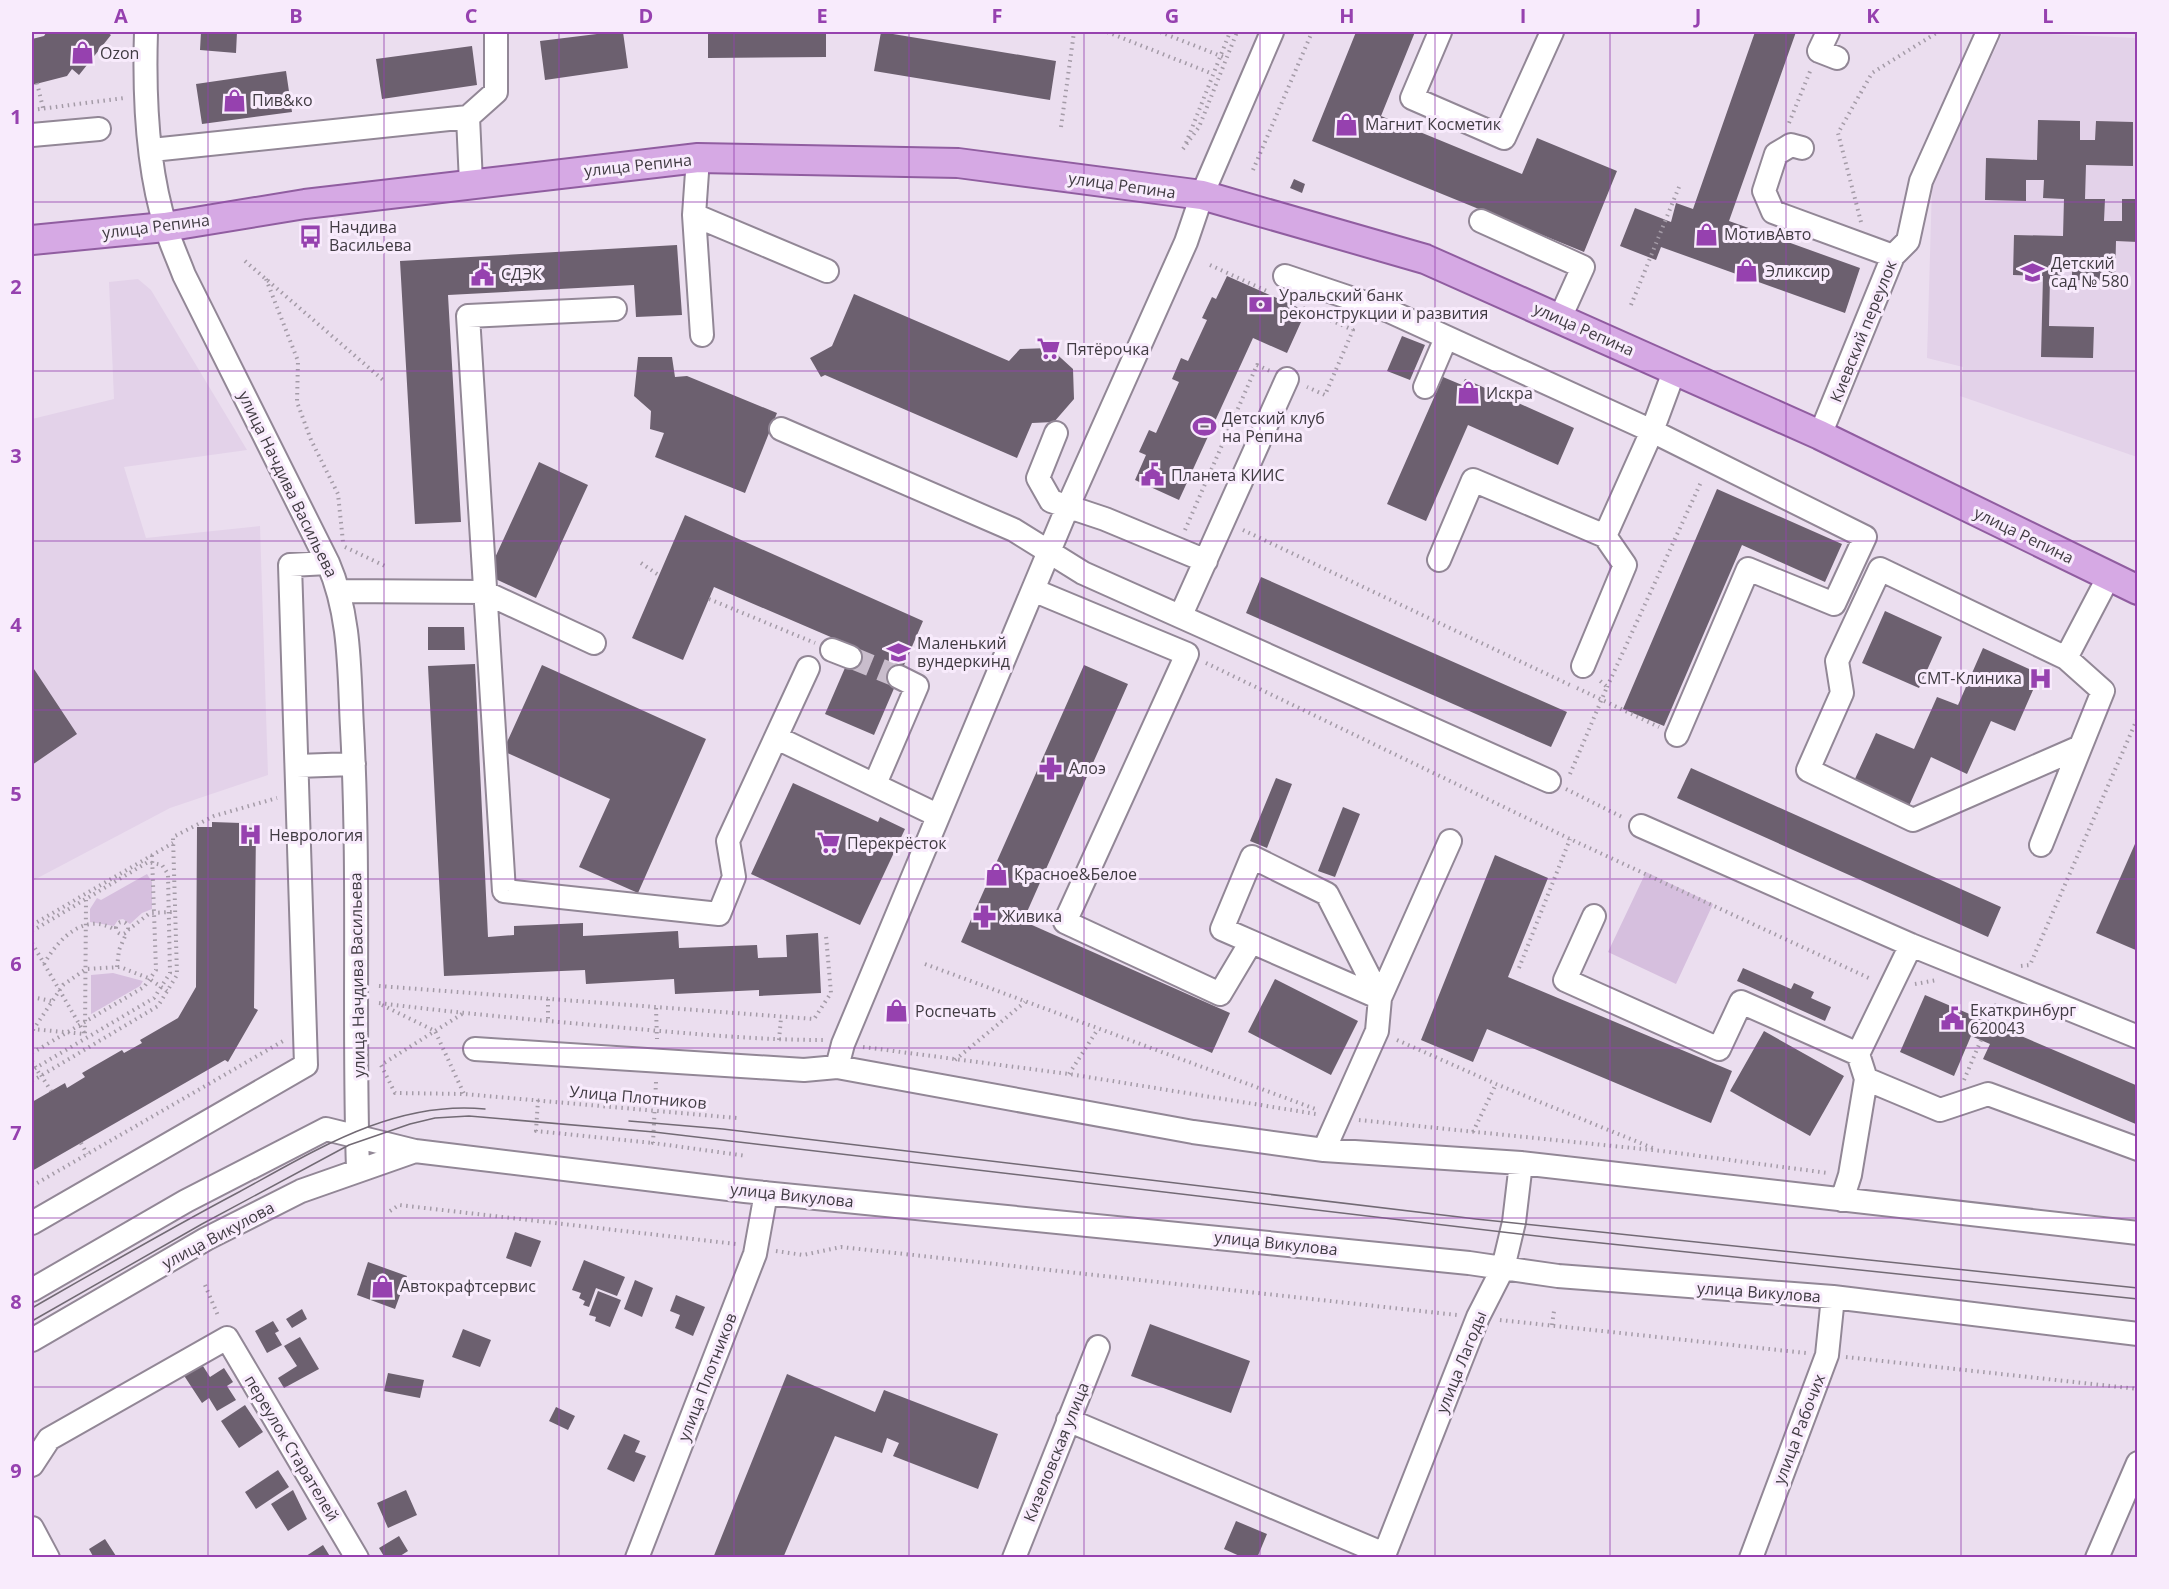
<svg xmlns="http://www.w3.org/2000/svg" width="2169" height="1589" font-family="'Open Sans',sans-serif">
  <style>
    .built { fill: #e3d2e9 }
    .green { fill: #d6bfde }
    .building { fill: #6c606f }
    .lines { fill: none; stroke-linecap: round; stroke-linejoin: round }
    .minor-tunnel { stroke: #c9bdcc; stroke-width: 22; stroke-dasharray: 22 11; stroke-linecap: butt }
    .minor-casing { stroke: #928796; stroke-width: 26 }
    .major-casing { stroke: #905da0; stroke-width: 32 }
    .path { stroke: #a49ba7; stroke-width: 4; stroke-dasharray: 1.5 4.5; stroke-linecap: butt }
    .minor { stroke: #fff; stroke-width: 22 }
    .major { stroke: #d6a9e4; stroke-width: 28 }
    .tram { stroke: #726a74; stroke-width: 1.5 }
    .grid { fill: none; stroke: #9641af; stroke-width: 1.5; stroke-opacity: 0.55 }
    .labels { text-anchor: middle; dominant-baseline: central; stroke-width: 6; stroke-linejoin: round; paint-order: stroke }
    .poi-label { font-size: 16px; fill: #403b42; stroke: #f8ebfc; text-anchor: start }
    .street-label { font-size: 16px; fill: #403b42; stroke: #f8ebfc }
    .neatline { fill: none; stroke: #9641af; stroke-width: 2 }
    .grid-label { font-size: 20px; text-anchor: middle; font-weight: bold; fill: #9641af }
  </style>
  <rect width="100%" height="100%" fill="#ebdeef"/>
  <path class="built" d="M2003 32 2137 38V457L1960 396 1963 367 1927 358 1932 186Z
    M138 279 151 290 247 450 124 467 146 538 260 526 268 775 170 808 32 881V419L114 399 109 282Z"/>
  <path class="green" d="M1646 872 1713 904 1676 984 1608 952Z
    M147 874 152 882V909L142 913 130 924 123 919 118 920 114 926 90 922V909L97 898 101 900Z
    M113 973 143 981 140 986 91 1014V975Z"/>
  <path class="building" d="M44 32H107L111 35 79 75 72 69 67 76 32 85V39L44 36 46 33Z
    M201 32H237L236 53 200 50Z
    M613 32H623L628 68 545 80 540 41Z
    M708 32H826V57L708 58Z
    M881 32 1056 61 1050 100 874 71Z
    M1356 32H1415L1381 116 1522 174 1537 138 1617 171 1584 252 1312 141Z
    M1755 32H1796L1729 221 1860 268 1845 313 1661 247 1656 260 1620 246 1635 208 1671 222 1676 203 1693 209Z
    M472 46 477 85 382 99 376 59Z
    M286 71 292 112 202 124 196 84Z
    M2038 120 2080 121V140H2095L2096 121 2133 122V166L2086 165 2085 199H2105L2104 221H2122V199H2138V242L2116 241 2115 281 2072 280V259H2061V277L2050 276 2049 326 2094 327 2093 358 2041 357 2043 276 2013 275 2014 235 2063 236 2064 199 2043 198 2044 180H2026V201L1985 200 1986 158 2037 160Z
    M1294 179 1305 184 1302 193 1290 188Z
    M677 245 682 315 636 317 634 285 448 295 461 522 415 524 400 261Z
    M1227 276 1306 311 1287 353 1253 338 1179 500 1135 480 1146 455 1139 452 1149 430 1156 433 1179 382 1172 379 1181 358 1188 361 1207 320 1202 318 1212 297 1216 299Z
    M854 294 1009 361 1020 349 1050 348 1073 369 1074 399 1054 422 1032 423 1017 458 825 375 821 377 810 358 832 346Z
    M1402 336 1425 345 1410 380 1387 371Z
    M638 357H672L675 377 687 376 777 413 745 493 655 457 664 433 650 429 651 411 634 396Z
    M1443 377 1462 385 1465 379 1574 428 1558 465 1468 425 1426 521 1387 504Z
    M539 462 588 485 536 598 487 575Z
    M1717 489 1842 544 1825 582 1742 545 1664 726 1623 709Z
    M685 515 923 621 874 735 825 714 854 647 714 587 683 660 632 638Z
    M1261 577 1567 712 1551 747 1246 613Z
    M1885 611 1942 637 1919 688 1862 663Z
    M428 627H464L465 650H428Z
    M1983 648 2040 674 2015 731 1991 721 1967 774 1931 757 1909 806 1854 781 1876 733 1914 749 1937 697 1958 705Z
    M475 664 488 937 514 935V926L583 923V936L678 931 679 948 757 945 758 958 787 957 786 935 818 933 821 993 759 996V990L675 994 674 979 586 984 585 970 444 976 428 666Z
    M542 665 706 739 638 893 579 867 610 799 503 751Z
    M1084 665 1128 684 1023 921 1230 1013 1212 1053 961 942Z
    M32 666 77 734 32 765Z
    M1691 768 2001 907 1988 937 1677 798Z
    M1276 778 1292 784 1267 848 1250 841Z
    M793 783 878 822 880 817 905 829 860 925 751 874Z
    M1343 807 1360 814 1335 877 1318 871Z
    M212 822 241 823V827L256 828 254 1008 258 1010 228 1062 225 1060 32 1171V1102L65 1083 67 1088 85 1077 82 1073 122 1050 124 1053 142 1043 140 1040 178 1018 196 987 197 827H212Z
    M2138 837V951L2096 933Z
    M1495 855 1548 878 1508 977 1732 1071 1711 1123 1487 1029 1473 1062 1421 1040Z
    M1743 968 1791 989 1794 983 1814 992 1811 998 1831 1007 1825 1021 1737 981Z
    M1275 979 1358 1021 1331 1075 1248 1032Z
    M1925 995 2138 1086V1125L1983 1059 1990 1044 1971 1036 1954 1076 1900 1052Z
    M1764 1031 1844 1076 1810 1136 1730 1091Z
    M515 1232 541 1241 531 1267 506 1258Z
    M584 1260 625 1277 617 1296 596 1288 589 1307 583 1305 585 1301 579 1298 581 1293 572 1290Z
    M368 1262 407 1276 395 1309 357 1295Z
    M635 1280 653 1288 642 1317 624 1309Z
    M598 1291 621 1300 610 1327 595 1321 596 1317 589 1315Z
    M676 1295 705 1307 693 1336 675 1328 680 1315 670 1311Z
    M302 1309 307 1319 292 1328 286 1319Z
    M273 1321 279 1331 275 1333 282 1345 267 1353 255 1331Z
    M1150 1324 1250 1361 1231 1413 1131 1376Z
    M463 1329 491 1340 480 1367 452 1357Z
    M300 1337 319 1369 284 1388 278 1378 297 1366 284 1346Z
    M201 1363 210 1377 224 1368 233 1382 227 1386 236 1400 217 1411 209 1398 202 1403 183 1374Z
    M388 1373 424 1380 420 1398 384 1391Z
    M787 1374 875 1412 884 1390 998 1434 978 1489 893 1456 899 1443 887 1438 882 1453 835 1436 783 1558H713Z
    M245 1405 263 1432 239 1448 221 1421Z
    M556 1407 575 1416 568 1430 549 1421Z
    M624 1434 640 1441 635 1452 646 1456 634 1482 607 1469Z
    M278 1470 289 1487 256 1509 245 1492Z
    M293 1490 307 1519 288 1531 271 1504Z
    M406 1490 417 1515 388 1528 377 1503Z
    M1236 1521 1267 1534 1257 1558H1244L1224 1549Z
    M399 1536 408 1551 397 1558H385L379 1548Z
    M105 1539 116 1556 94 1558 89 1549Z
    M323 1545 331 1558H303Z"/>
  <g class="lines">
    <path class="minor-tunnel" d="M850 657 899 677"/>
    <defs>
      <path id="minor" d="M146 32C144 94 147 168 166 228 171 244 178 259 184 275L328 563C351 616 349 672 352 728 360 875 353 1022 358 1169
        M1440 32 1412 98 1504 138 1552 32
        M1828 32 1819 51 1837 58
        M32 135 99 129
        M1802 148 1791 145 1776 154 1764 191 1773 212 1893 256
        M152 150 468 117
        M698 158 694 215 702 335
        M471 183 468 117 496 92V32
        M694 215 827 271
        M1481 221 1583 267 1560 318
        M1285 276 1389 311 1652 431 1865 537 1834 604 1748 569 1677 735
        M615 309 468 316 504 891 719 914 734 877 728 841 808 668
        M1425 387 1446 338
        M781 429 1014 530 1083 573 1549 781
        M1056 433 1038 478 1051 501 1105 519 1206 561
        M1820 435 1893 256 1908 241 1921 181 1988 32
        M1439 560 1473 480 1605 536 1652 431 1675 369
        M1033 590 1187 654 1065 922 1220 994 1251 942
        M340 591 484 592 594 643
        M1181 615 1287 379
        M832 650 850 657
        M2066 658 1880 569 1837 661 1842 693 1808 770 1913 820 2080 747
        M1583 666 1625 565 1605 536
        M777 738 937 815
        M297 766 354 764
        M875 784 917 686 899 677
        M1641 826 1911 945 2138 1037
        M2041 845 2103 691 2066 658 2109 576
        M1252 857 1327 894 1380 998 1222 929Z
        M1594 916 1565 980 1719 1049 1741 1002 1858 1054
        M475 1049 804 1070 837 1067 1193 1132 1324 1150 1521 1163 2138 1233
        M837 1067 843 1044 1068 506 1186 242 1202 195 1272 32
        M1866 1079 1940 1110 1988 1094 2138 1149
        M1324 1150 1377 1031 1380 998 1450 841
        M1842 1200 1850 1175 1866 1079 1858 1054 1911 945
        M32 1223 306 1065 290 565 328 563
        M32 1290 186 1201 326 1129 415 1151 745 1191 1469 1263 1558 1276 1833 1297 2138 1334
        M32 1340 206 1239 301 1191 415 1151
        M1068 1420 1384 1554
        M32 1465 49 1439 227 1338 357 1558
        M32 1528 48 1558
        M637 1558 755 1254 766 1193
        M1014 1558 1098 1347
        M1383 1558 1478 1317 1503 1268 1514 1222 1521 1163
        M1751 1558 1827 1355 1833 1297
        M2097 1558 2138 1463"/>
      <path id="major" d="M32 240 165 227 305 204 698 158 958 163 1202 195 1425 259 1820 435 2138 590"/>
    </defs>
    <use href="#minor" class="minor-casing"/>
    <use href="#major" class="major-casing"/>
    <path class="path" d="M1107 32 1213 74
      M1160 32 1226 58
      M37 83 43 108
      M32 110 124 98
      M1789 123 1811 69
      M1061 127 1074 32
      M1186 143 1230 32
      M1183 149 1199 127 1237 32
      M1253 170 1312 32
      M1861 222 1838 133 1872 73 1938 32
      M245 261 383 380
      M1210 265 1269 292
      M266 279 298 361 297 402 311 440 338 494 343 542
      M1631 305 1679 187
      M1303 308 1353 330 1325 395 1307 387
      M1185 530 1257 365 1270 371
      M1243 530 1570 685
      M345 547 385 566
      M641 563 660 576
      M709 599 815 643
      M1206 663 1570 839 1871 979
      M1607 687 1702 480
      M1577 688 1659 727
      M1570 774 1607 687 1598 679
      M1566 789 1624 818
      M116 928a6 6 0 1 1 12 0a6 6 0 1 1-12 0Z
      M32 925 173 843
      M128 930 150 913 172 912
      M32 931 148 862 162 865 168 874 170 973 154 998 32 1070
      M32 943 85 1034
      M44 964C58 939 85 911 115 930
      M925 964 1318 1110
      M2021 966 2030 965 2138 717
      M117 967 119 950 126 934
      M1519 968 1570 839
      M1915 984 1937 980
      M379 986 814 1019 831 993 826 936
      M32 997 51 1001
      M548 999V1021
      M379 1003C457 1013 536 1020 615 1027 684 1033 754 1040 823 1040
      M382 1005 435 1031 464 1094
      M656 1008 657 1039
      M462 1014 381 1065 395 1093 464 1094 737 1118
      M1989 1022 1997 1003
      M32 1029 85 1034 86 900
      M33 1030 63 985 86 969 120 967 148 978 167 991
      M779 1040 781 1018
      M1397 1040 1496 1084 1655 1149
      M863 1047 1069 1074 1316 1114
      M32 1053 144 987 156 970 152 855
      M955 1060 1025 1002
      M32 1061 40 1075
      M1069 1074 1096 1032
      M41 1075 51 1091
      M1964 1080 1981 1040
      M32 1081 158 1006 177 975 173 837 214 816 277 798
      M656 1082 653 1143 747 1156
      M538 1100 536 1131 653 1143
      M1359 1120 1662 1151 1828 1173
      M1473 1132 1496 1084
      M81 1143 87 1154
      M32 1186 283 1041
      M390 1211 399 1205 736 1244
      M776 1251 803 1255 841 1247 1457 1315
      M205 1285 219 1318
      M1500 1320 1806 1353
      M1552 1325 1554 1311
      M1846 1357 2138 1389"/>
    <use href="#minor" class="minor"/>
    <use href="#major" class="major"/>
    <path class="tram" d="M629 1121 723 1129 1476 1219 2138 1288
      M32 1308C100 1269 169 1229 239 1192 316 1150 394 1100 485 1109
      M32 1321 202 1224 349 1145 410 1124 435 1118 469 1116 654 1132 1563 1239 2138 1299"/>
  </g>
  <path class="grid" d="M208 32V1558M384 32V1558M559 32V1558M734 32V1558M909 32V1558M1084 32V1558M1260 32V1558M1435 32V1558M1610 32V1558M1786 32V1558M1961 32V1558M32 202H2138M32 371H2138M32 541H2138M32 710H2138M32 879H2138M32 1048H2138M32 1218H2138M32 1387H2138"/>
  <defs>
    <symbol id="shop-bare" viewBox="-9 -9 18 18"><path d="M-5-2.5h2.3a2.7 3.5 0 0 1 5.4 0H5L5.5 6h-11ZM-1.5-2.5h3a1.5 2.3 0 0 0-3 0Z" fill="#9641af" stroke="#f8ebfc" stroke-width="2.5" paint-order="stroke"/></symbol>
    <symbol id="bus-bare" viewBox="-9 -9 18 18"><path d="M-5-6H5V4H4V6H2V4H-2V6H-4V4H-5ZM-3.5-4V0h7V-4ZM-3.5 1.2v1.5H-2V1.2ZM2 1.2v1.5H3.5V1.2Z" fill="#9641af" stroke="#f8ebfc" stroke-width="2.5" paint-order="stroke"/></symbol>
    <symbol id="school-bare" viewBox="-9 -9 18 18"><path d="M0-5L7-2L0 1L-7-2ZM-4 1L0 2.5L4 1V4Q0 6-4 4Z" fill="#9641af" stroke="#f8ebfc" stroke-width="2.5" paint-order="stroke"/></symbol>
    <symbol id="civic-bare" viewBox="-9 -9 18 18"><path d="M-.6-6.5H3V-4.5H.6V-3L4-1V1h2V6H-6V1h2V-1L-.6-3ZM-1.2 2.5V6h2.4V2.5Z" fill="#9641af" stroke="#f8ebfc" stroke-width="2.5" paint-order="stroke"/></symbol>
    <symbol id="bank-bare" viewBox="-9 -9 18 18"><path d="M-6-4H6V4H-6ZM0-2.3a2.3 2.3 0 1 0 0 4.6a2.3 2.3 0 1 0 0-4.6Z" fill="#9641af" stroke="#f8ebfc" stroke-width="2.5" paint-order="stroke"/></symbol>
    <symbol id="supermarket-bare" viewBox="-9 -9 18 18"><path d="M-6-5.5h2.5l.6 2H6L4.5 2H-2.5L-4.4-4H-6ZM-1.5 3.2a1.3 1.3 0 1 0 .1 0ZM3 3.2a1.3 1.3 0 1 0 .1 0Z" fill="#9641af" stroke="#f8ebfc" stroke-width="2.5" paint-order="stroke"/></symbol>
    <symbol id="stadium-bare" viewBox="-9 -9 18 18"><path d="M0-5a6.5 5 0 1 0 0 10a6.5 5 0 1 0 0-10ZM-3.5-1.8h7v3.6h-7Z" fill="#9641af" stroke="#f8ebfc" stroke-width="2.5" paint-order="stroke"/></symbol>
    <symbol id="hospital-bare" viewBox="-9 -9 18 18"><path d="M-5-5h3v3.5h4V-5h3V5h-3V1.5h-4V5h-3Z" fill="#9641af" stroke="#f8ebfc" stroke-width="2.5" paint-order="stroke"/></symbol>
    <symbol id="pharmacy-bare" viewBox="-9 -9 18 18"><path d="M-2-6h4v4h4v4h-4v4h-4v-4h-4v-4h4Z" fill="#9641af" stroke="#f8ebfc" stroke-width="2.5" paint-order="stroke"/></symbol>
  </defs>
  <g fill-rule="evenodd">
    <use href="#shop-bare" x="66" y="36" width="33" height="33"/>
    <use href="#shop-bare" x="218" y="84" width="33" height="33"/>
    <use href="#shop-bare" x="1330" y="108" width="33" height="33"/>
    <use href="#shop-bare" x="1690" y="218" width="33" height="33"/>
    <use href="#bus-bare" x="294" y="220" width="33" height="33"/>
    <use href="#shop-bare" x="1730" y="254" width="33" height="33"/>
    <use href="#school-bare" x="2016" y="256" width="33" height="33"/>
    <use href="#civic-bare" x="466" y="258" width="33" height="33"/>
    <use href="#bank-bare" x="1244" y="288" width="33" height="33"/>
    <use href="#supermarket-bare" x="1032" y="332" width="33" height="33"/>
    <use href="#shop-bare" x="1452" y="376" width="33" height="33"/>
    <use href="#stadium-bare" x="1188" y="410" width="33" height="33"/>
    <use href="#civic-bare" x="1136" y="458" width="33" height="33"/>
    <use href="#school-bare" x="882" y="636" width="33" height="33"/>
    <use href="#hospital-bare" x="2024" y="662" width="33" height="33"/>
    <use href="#pharmacy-bare" x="1034" y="752" width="33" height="33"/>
    <use href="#hospital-bare" x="234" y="818" width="33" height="33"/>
    <use href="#supermarket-bare" x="812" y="826" width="33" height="33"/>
    <use href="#shop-bare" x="980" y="858" width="33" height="33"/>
    <use href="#pharmacy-bare" x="968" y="900" width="33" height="33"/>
    <use href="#shop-bare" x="880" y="994" width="33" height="33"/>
    <use href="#civic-bare" x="1936" y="1002" width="33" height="33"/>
    <use href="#shop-bare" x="366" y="1270" width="33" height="33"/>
  </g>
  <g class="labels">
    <g class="poi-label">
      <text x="100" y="53">Ozon</text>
      <text x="252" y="100">Пив&amp;ко</text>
      <text x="1365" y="124">Магнит Косметик</text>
      <text x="329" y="227">Начдива<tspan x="329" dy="18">Васильева</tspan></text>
      <text x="1724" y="234">МотивАвто</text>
      <text x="2051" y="263">Детский<tspan x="2051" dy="18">сад № 580</tspan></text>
      <text x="1765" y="271">Эликсир</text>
      <text x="501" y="274">СДЭК</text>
      <text x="1279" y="295">Уральский банк<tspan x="1279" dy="18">реконструкции и развития</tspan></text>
      <text x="1066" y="349">Пятёрочка</text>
      <text x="1486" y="393">Искра</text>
      <text x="1222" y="418">Детский клуб<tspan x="1222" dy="18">на Репина</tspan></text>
      <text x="1171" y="475">Планета КИИС</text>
      <text x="917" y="643">Маленький<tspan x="917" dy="18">вундеркинд</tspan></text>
      <text x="2022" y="678" text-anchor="end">СМТ-Клиника</text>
      <text x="1069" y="768">Алоэ</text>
      <text x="269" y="835">Неврология</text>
      <text x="847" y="843">Перекрёсток</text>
      <text x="1014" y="874">Красное&amp;Белое</text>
      <text x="1002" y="916">Живика</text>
      <text x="1970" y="1010">Екаткринбург<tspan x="1970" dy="18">620043</tspan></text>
      <text x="915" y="1011">Роспечать</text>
      <text x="400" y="1286">Автокрафтсервис</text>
    </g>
    <g class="street-label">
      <text transform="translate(638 165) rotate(-6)">улица Репина</text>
      <text transform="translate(1122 185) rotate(8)">улица Репина</text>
      <text transform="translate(156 226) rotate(-7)">улица Репина</text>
      <text transform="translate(1584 329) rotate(24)">улица Репина</text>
      <text transform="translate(1863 331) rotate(-68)">Киевский переулок</text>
      <text transform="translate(288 484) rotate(64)">улица Начдива Васильева</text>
      <text transform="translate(2024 535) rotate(26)">улица Репина</text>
      <text transform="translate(357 975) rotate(-91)">улица Начдива Васильева</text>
      <text transform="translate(638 1097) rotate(5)">Улица Плотников</text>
      <text transform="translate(792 1195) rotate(6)">улица Викулова</text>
      <text transform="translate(218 1235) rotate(-28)">улица Викулова</text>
      <text transform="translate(1276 1243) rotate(6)">улица Викулова</text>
      <text transform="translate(1759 1292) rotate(4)">улица Викулова</text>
      <text transform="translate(1461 1362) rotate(-68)">улица Лагоды</text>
      <text transform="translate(707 1377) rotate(-69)">улица Плотников</text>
      <text transform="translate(1799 1429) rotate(-69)">улица Рабочих</text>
      <text transform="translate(292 1448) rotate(59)">переулок Старателей</text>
      <text transform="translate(1056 1452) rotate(-68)">Кизеловская улица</text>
    </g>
  </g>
  <rect width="2169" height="1589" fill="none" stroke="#f8ebfc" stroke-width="66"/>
  <rect x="33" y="33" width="2103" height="1523" class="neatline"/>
  <g class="grid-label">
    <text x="121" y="23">A</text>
    <text x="296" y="23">B</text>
    <text x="471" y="23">C</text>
    <text x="646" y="23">D</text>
    <text x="822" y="23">E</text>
    <text x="997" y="23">F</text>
    <text x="1172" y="23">G</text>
    <text x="1347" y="23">H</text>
    <text x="1523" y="23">I</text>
    <text x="1698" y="23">J</text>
    <text x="1873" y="23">K</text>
    <text x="2048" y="23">L</text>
    <text x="16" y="124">1</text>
    <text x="16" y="294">2</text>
    <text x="16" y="463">3</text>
    <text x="16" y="632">4</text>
    <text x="16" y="801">5</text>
    <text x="16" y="971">6</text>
    <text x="16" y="1140">7</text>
    <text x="16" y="1309">8</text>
    <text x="16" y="1478">9</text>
  </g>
</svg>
